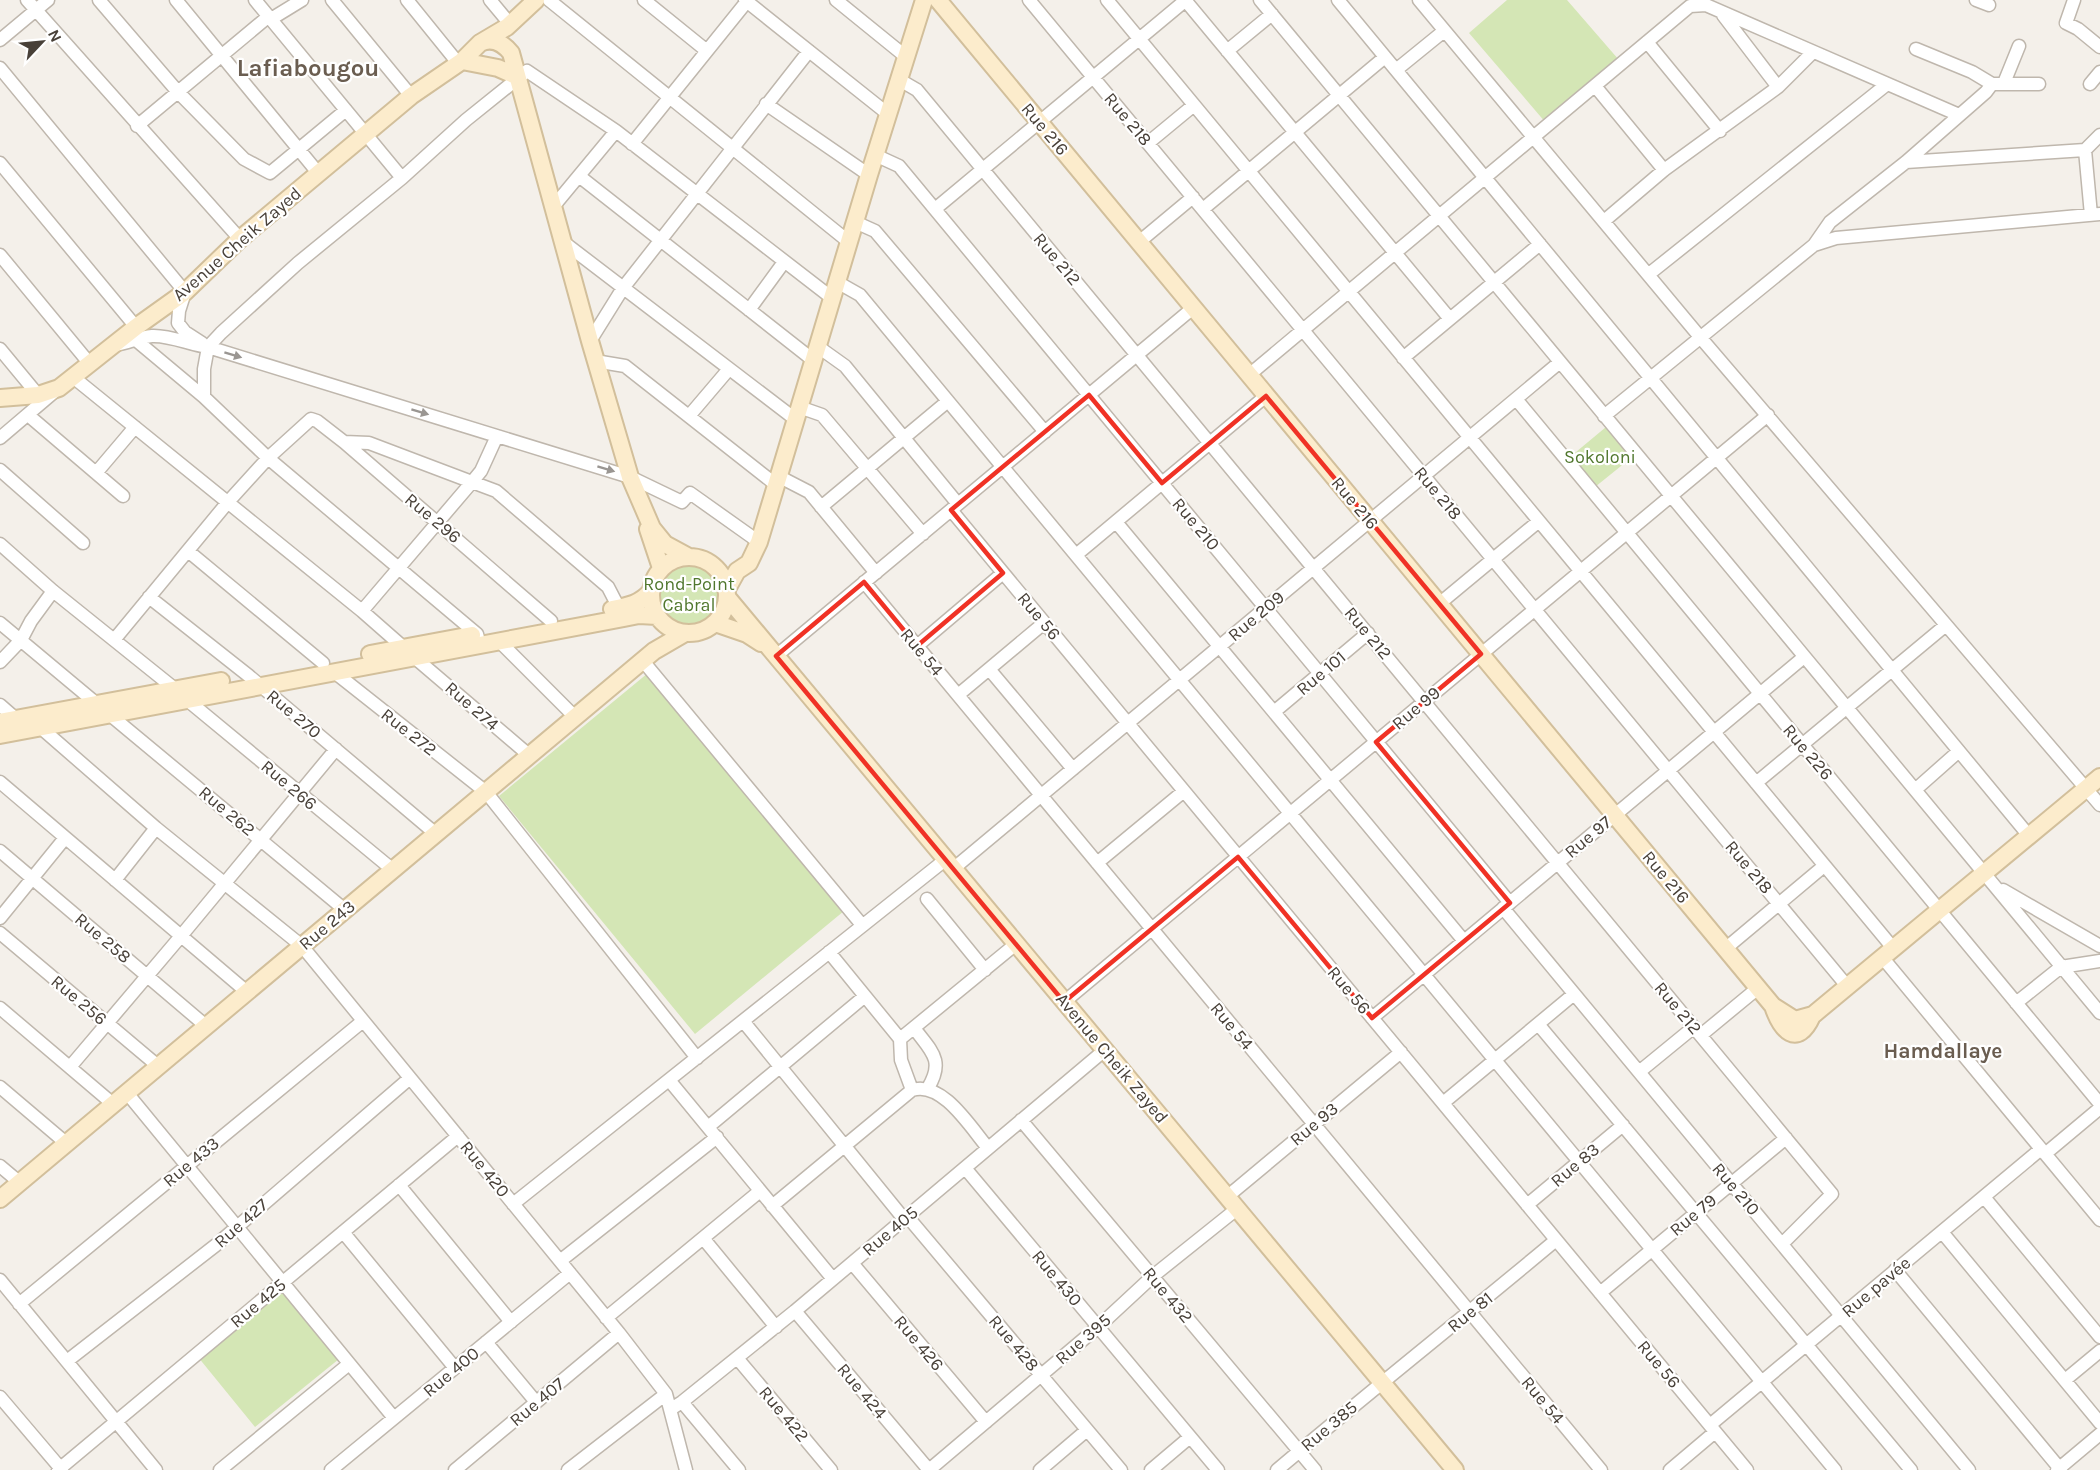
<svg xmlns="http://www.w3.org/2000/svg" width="2100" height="1470" font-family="Karla,sans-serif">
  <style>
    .green { fill: #d4e6b5 }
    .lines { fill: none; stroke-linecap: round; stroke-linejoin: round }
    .street-casing { stroke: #bfb7ad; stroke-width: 15 }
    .secondary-casing { stroke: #d2bf9b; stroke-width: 20 }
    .street { stroke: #fff; stroke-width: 12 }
    .secondary { stroke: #fceccc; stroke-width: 16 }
    .oneway { fill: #9a9692 }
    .marked { fill: none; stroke: #f03225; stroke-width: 4.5; stroke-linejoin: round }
    .labels { text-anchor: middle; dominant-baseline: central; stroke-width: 4.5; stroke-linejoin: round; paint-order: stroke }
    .street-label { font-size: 18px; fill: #484038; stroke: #fff }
    .park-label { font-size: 18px; fill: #50772d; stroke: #fff }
    .quarter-label { font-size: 21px; font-weight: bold; fill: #6a5d50; stroke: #fff }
    .district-label { font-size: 24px; font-weight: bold; fill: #6a5d50; stroke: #fff }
  </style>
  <rect width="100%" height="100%" fill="#f4f0ea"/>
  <path class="green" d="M1507 0H1567L1619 60 1546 123 1469 33Z
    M1606 427 1631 458 1595 487 1570 457Z
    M658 594a31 31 0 1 1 62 0a31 31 0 1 1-62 0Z
    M648 673 844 911 695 1034 499 796Z
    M281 1288 339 1359 255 1427 198 1357Z"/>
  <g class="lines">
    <defs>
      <path id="street" d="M27 0 240 239
        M99 0 178 92 244 159 270 173 346 110
        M176 0 319 174
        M255 0 402 178
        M332 0 411 96
        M407 0 458 63
        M490 0 510 24
        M549 0 849 242
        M644 0 707 51
        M745 0 888 114
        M836 0 905 56
        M1029 0 1847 986
        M1107 0 1893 948
        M1185 0 1450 319
        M1260 0 2100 1013
        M1338 0 2030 837
        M1419 0 1700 337 2100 805
        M1976 0 1989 5
        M2074 0 2066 23 2078 29 2100 47
        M1723 15 1778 87
        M271 19 302 0
        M0 40 48 0
        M1647 42 1720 131
        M1916 49 1972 72 1992 84H2039
        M1227 51 1272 14
        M0 68 185 292 179 311 178 323 185 332 202 343
        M1396 70 1444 31
        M898 79 917 90 1832 1194 1782 1244
        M2004 83 2019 46
        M2090 84 2100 72
        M1595 86 1664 170
        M766 104 869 175
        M137 126 269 16
        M1148 143 1194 105
        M632 144 748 0
        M2085 150 2100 135
        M875 155 899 166 1510 903
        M1906 162 2085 150 2091 215
        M0 163 136 327
        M579 176 813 360
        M553 207 616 131
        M935 209 1186 0
        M1203 209 1385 57
        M1604 221 1664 170 1778 87 1813 52
        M855 222 875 231 1045 432
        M562 241 795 419
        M1139 242 1193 197
        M1814 245 1836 238 2100 214
        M0 255 90 364
        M1649 274 1886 85
        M837 282 860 295 1835 1470
        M749 310 784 262
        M137 341 204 397 268 458 477 634 478 638
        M590 341 623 288 809 51
        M115 345C128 343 140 337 152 336 171 335 190 345 208 347L630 477 682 502 690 493 759 542
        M817 346 845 366 958 504
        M0 349 38 395
        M1403 358 1540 244
        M595 361 625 366 775 484
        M1249 375 1690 6 1706 5 1959 115
        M73 377 362 611 403 647
        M204 397V369L208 347 221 333 298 263 402 178 466 120 527 71 616 131 832 298
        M1516 399 2100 1104
        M799 407 822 415 923 534
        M28 415 123 496
        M689 416 729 369
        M1604 416 1814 245 1830 222 1906 162 1986 92 1992 84
        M0 438 54 392
        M344 442 369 443 472 482 481 471 497 436
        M0 470 83 543
        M96 473 135 427
        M778 476 809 492 876 573
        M821 507 948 401
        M951 510 1747 1470
        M1116 522 1464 941
        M0 544 53 591 175 689
        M188 551 323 663
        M1076 555 1266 396
        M864 582 1601 1470
        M149 597 249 676 436 834
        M1439 604 1539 521
        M362 611 472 482 496 491 608 587 622 614
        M0 623 97 704
        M114 640 228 502 268 458 311 419 317 421 344 442 551 621
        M499 641 575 717
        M917 646 1003 573
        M776 656 1193 308
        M414 657 530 756
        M643 661 862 925
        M0 662 21 640 31 621 53 591
        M989 669 1073 769
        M333 671 486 792 697 1058
        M958 695 1044 623
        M186 699 393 870
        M0 705 16 719
        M1274 712 1368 633
        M109 714 345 910
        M40 727 156 828 302 946 619 1333 666 1394 686 1470
        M0 782 247 992
        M1756 783 1946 625
        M1915 790 1959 751
        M0 851 206 1026
        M1097 863 1184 791
        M953 869 1560 362
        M115 880 156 828
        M2003 890 2100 946
        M927 899 985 970
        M1503 908 1969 1470
        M0 918 65 838
        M0 933 158 1066
        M1725 949 1824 866
        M829 952 900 1039 901 1060 912 1090
        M1882 957 2100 1220
        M1064 1002 1768 415
        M2016 1003 2061 967 2100 961
        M0 1008 113 1104
        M1372 1018 1804 657
        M743 1021 904 1219
        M1538 1024 1911 1470
        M914 1028C931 1051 945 1060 928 1088
        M1701 1035 1758 988
        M900 1039 1016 944
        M70 1067 181 936 336 749
        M1639 1072 1694 1027
        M669 1080 833 1279
        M0 1087 66 1143
        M127 1093 394 1418
        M1443 1103 1574 994
        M1021 1120 1315 1470
        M708 1127 865 996
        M2045 1154 2100 1108
        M0 1166 19 1182
        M965 1168 1218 1470
        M399 1185 511 1322
        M1228 1196 1401 1052
        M1984 1197 2100 1337
        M513 1204 945 860
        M1527 1205 1623 1125
        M772 1206 912 1090C942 1080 971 1128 988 1148
        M907 1216 1121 1470
        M343 1232 455 1368
        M1942 1232 2100 1423
        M703 1238 776 1327
        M560 1261 717 1137
        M852 1263 986 1422
        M1895 1270 2061 1470
        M0 1280 156 1470
        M1600 1293 1786 1138
        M19 1304 363 1021
        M795 1311 929 1470
        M606 1318 760 1191
        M486 1342 536 1402
        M737 1358 831 1470
        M67 1361 216 1245 410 1078
        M2065 1380 2100 1351
        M0 1397 62 1470
        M682 1402 739 1470
        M671 1409 682 1402 795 1311 1106 1049
        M1710 1425 2041 1149
        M58 1470 458 1136
        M220 1470 349 1364
        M331 1470 570 1273
        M455 1470 619 1333
        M568 1470 666 1394
        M929 1470 1098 1327 1153 1276 1238 1208
        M1040 1470 1087 1430
        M1151 1470 1190 1437
        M1277 1470C1369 1392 1464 1317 1556 1240
        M1670 1470 1715 1432
        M2057 1470 2100 1434"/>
      <path id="secondary" d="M938 0 1773 1006 1795 1020 1813 1015 2100 777
        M480 43C492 37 503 43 511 53L590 341 630 477 652 528 665 544 689 557
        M462 61 498 68 516 76
        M0 398 38 395 59 388 136 327 185 292 240 239 411 96 462 61 480 43 507 27 536 0
        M648 529 661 568
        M651 595a38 38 0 1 1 76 0a38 38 0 1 1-76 0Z
        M727 589 737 571 749 563 759 542 869 175 924 0
        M727 597 1455 1470
        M612 609C628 606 640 604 651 591
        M715 623 747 634 761 643
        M370 654 472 635
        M0 722 221 681
        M0 735 624 618 639 615 657 616
        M1773 1006C1781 1030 1797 1049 1812 1016
        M0 1199 654 651 685 633"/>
    </defs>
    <use href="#street" class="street-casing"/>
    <use href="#secondary" class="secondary-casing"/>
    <use href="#street" class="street"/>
    <use href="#secondary" class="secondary"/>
  </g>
  <defs><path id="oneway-solid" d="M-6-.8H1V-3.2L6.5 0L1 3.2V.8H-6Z" transform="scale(1.5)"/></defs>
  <g class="oneway">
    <use href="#oneway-solid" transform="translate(233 355) rotate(17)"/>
    <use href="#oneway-solid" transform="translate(420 412) rotate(17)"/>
    <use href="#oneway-solid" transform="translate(606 469) rotate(17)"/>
  </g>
  <path class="marked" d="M1089 395 1162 483 1266 396 1481 654 1376 742 1510 903 1372 1018 1238 857 1064 1002 776 656 864 582 917 646 1003 573 951 510Z"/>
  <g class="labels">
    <g class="street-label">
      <text transform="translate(1128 119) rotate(50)">Rue 218</text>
      <text transform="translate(1045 129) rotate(50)">Rue 216</text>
      <text transform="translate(237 244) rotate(-41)">Avenue Cheik Zayed</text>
      <text transform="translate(1057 259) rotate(50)">Rue 212</text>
      <text transform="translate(1438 493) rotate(50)">Rue 218</text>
      <text transform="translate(1355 503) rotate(50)">Rue 216</text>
      <text transform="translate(433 518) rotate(40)">Rue 296</text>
      <text transform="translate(1196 524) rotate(50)">Rue 210</text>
      <text transform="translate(1039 616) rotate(50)">Rue 56</text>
      <text transform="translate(1256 616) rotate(-40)">Rue 209</text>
      <text transform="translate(1368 633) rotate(50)">Rue 212</text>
      <text transform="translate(922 652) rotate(50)">Rue 54</text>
      <text transform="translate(1321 673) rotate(-40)">Rue 101</text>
      <text transform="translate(472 706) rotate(41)">Rue 274</text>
      <text transform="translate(1416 708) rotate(-40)">Rue 99</text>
      <text transform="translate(294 714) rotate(40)">Rue 270</text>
      <text transform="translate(409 732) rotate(38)">Rue 272</text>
      <text transform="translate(1808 752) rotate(50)">Rue 226</text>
      <text transform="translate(289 785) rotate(40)">Rue 266</text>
      <text transform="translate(227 811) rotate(40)">Rue 262</text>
      <text transform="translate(1588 837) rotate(-40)">Rue 97</text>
      <text transform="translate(1749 867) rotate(50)">Rue 218</text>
      <text transform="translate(1666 877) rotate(50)">Rue 216</text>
      <text transform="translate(327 925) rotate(-40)">Rue 243</text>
      <text transform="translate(103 938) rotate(40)">Rue 258</text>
      <text transform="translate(1349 990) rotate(50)">Rue 56</text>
      <text transform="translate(79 1000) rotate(40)">Rue 256</text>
      <text transform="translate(1678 1008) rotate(50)">Rue 212</text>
      <text transform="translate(1232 1026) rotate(50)">Rue 54</text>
      <text transform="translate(1112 1058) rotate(50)">Avenue Cheik Zayed</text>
      <text transform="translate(1314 1124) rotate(-40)">Rue 93</text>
      <text transform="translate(191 1162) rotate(-40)">Rue 433</text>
      <text transform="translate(1575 1165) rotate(-40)">Rue 83</text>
      <text transform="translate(485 1169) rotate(51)">Rue 420</text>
      <text transform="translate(1736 1189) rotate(50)">Rue 210</text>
      <text transform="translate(1693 1215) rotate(-40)">Rue 79</text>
      <text transform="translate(241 1223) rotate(-41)">Rue 427</text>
      <text transform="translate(890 1231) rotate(-40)">Rue 405</text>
      <text transform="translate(1057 1278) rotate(50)">Rue 430</text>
      <text transform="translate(1876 1287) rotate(-40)">Rue pavée</text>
      <text transform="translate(1168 1295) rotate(50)">Rue 432</text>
      <text transform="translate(258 1303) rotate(-40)">Rue 425</text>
      <text transform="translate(1470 1312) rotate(-39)">Rue 81</text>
      <text transform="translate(1083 1339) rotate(-41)">Rue 395</text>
      <text transform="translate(919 1343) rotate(50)">Rue 426</text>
      <text transform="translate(1014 1343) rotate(50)">Rue 428</text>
      <text transform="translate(1659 1364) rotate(50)">Rue 56</text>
      <text transform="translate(451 1372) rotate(-40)">Rue 400</text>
      <text transform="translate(862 1391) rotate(50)">Rue 424</text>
      <text transform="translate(1543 1400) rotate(50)">Rue 54</text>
      <text transform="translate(537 1402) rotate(-40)">Rue 407</text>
      <text transform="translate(784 1414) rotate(50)">Rue 422</text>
      <text transform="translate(1329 1426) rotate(-40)">Rue 385</text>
    </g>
    <g class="park-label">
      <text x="1600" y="457">Sokoloni</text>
      <text x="689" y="584">Rond-Point<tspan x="689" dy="21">Cabral</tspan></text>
    </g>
    <g class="quarter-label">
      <text x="1943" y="1051">Hamdallaye</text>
    </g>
    <g class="district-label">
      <text x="308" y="68">Lafiabougou</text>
    </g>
  </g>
  <g transform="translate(42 42) rotate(64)" stroke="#ffffff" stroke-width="4.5" paint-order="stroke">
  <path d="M0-4.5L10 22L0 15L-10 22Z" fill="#484038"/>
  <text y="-9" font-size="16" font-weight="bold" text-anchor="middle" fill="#484038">N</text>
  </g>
</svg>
